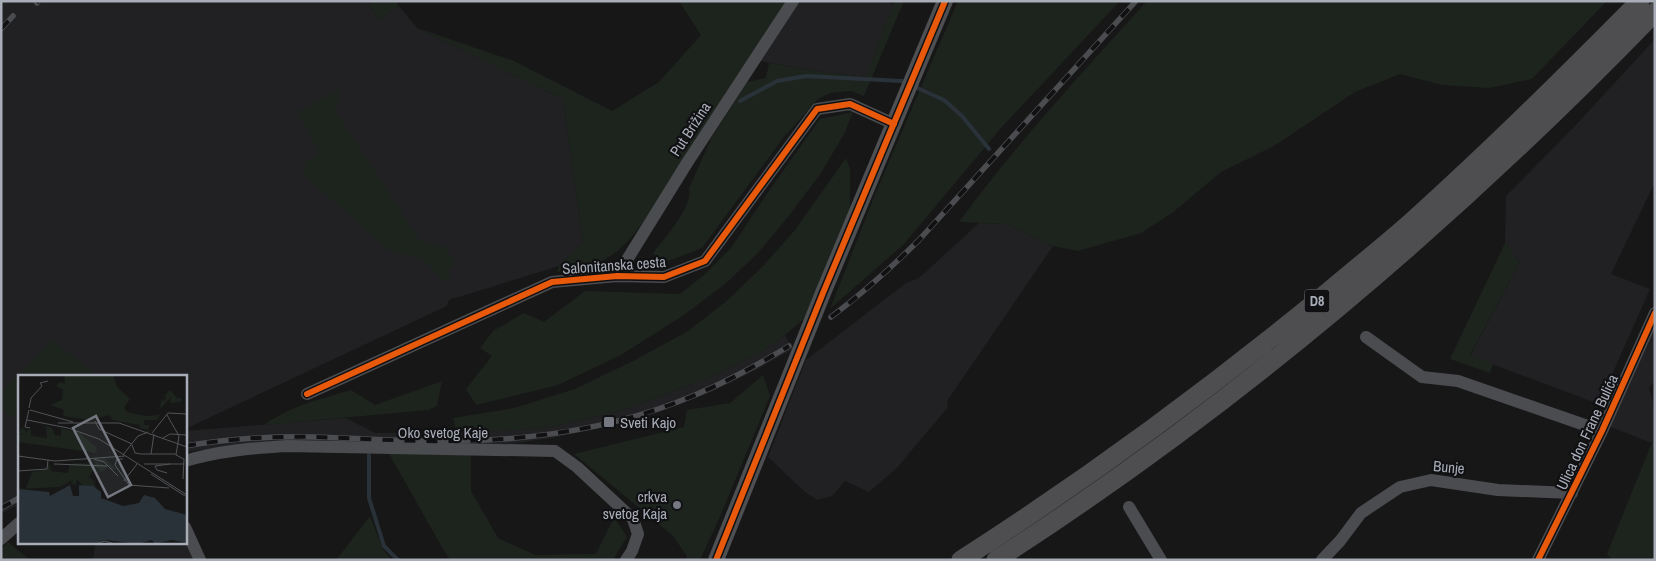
<svg xmlns="http://www.w3.org/2000/svg" width="1656" height="561" font-family="'Archivo Narrow',sans-serif">
  <style>
    .built { fill: #212123 }
    .green { fill: #1d241e }
    .lines { fill: none; stroke-linecap: round; stroke-linejoin: round }
    .stream { stroke: #2a3239; stroke-width: 4 }
    .minor { stroke: #4b4c50; stroke-width: 12 }
    .major { stroke: #4d4f52; stroke-width: 16 }
    .highway { stroke: #4e4e51; stroke-width: 19 }
    .rail-casing { stroke: #4b4c4f; stroke-width: 5.5 }
    .rail { stroke: #111113; stroke-width: 4; stroke-dasharray: 11; stroke-linecap: butt }
    .cycleway-casing { stroke: #111113; stroke-width: 9 }
    .cycleway { stroke: #e8590c; stroke-width: 6 }
    .poi-dot { fill: #757880; stroke: #111113; stroke-width: 2 }
    .labels { text-anchor: middle; dominant-baseline: central; stroke-width: 4.5; stroke-linejoin: round; paint-order: stroke }
    .shield { fill: #111113; stroke: #7b7e86; stroke-width: 1 }
    .shield-label { font-size: 14px; font-weight: bold; fill: #a8adb8 }
    .street-label { font-size: 15px; fill: #a8adb8; stroke: #111113 }
    .poi-label { font-size: 15px; fill: #a8adb8; stroke: #111113; text-anchor: start }
    .inset-road { fill: none; stroke: #515357; stroke-width: 1 }
    .view { fill: #757880; fill-opacity: 0.15; stroke: #757880; stroke-width: 2.5 }
    .inset-edge { fill: none; stroke: #a8adb8; stroke-width: 2.5 }
  </style>
  <rect width="100%" height="100%" fill="#171717"/>
  <path class="built" d="M1 1H367L378 20 399 6 417 28 563 99 583 242 559 266 449 300 447 306 185 429V376H19V504L1 514Z
    M799 1H881L893 4 866 77 809 70 760 61Z
    M1655 39V187L1653 186 1611 274 1650 289 1599 404 1470 356 1520 262 1505 243 1506 196 1573 128Z
    M979 223 1007 224 1048 245 1053 246 947 401 948 407 896 469 869 492 845 481 832 496 817 500 805 492 768 457 806 360 906 283 919 278Z
    M1655 323V380L1649 388 1655 407V435L1652 443 1608 426Z
    M785 335 793 349 756 370 711 392 663 410 614 425 552 438 503 445H246L185 452V431L346 418 375 433 505 431 551 427 620 411 707 379 763 351Z
    M185 534 197 560H93L95 545 93 542H185Z"/>
  <path class="green" d="M367 1H395L399 6 378 20Z
    M679 1H787L650 213C634 235 619 256 592 265 581 268 568 269 557 272L559 266 583 242 563 99 417 28 514 61 612 111 659 82 701 35Z
    M894 1H904L864 96 851 91 830 93 818 99 784 137 702 248 674 259 657 263 653 253C664 239 694 206 689 188L711 139 747 82 766 78 769 63 809 70 866 77Z
    M958 1H1120L1001 128 904 244 830 309 876 192Z
    M1147 1H1607L1532 79 1489 88 1442 85 1400 74 1355 92 1274 146 1221 172 1172 213 1141 233 1078 251 1048 245 1007 224 959 222C1016 144 1082 73 1147 1Z
    M340 89 336 111 420 241 444 246 456 262 449 270 451 275 445 282 422 258 394 253 386 248 303 174 306 161 319 153 298 112Z
    M853 112 844 134 821 173 788 217 757 254 725 284 684 315 621 355 558 385 476 405 466 389 492 356 480 348 493 331 524 313 544 322 585 291 680 294 704 275 731 248 766 195 820 119Z
    M846 158 850 169V214L805 318 785 335 763 351 707 379 620 411 551 427 505 431H456L453 418 514 408 575 389 635 360 688 331 728 300 764 265 795 230Z
    M1505 243 1520 262 1470 355 1493 364 1490 373 1450 359Z
    M52 340 98 376H19V411L10 417 1 407V393Z
    M763 375 770 396 722 512 700 560H686L687 556 672 535 574 454 684 427 687 410 730 403Z
    M442 381 437 406 428 410 264 425C290 406 321 399 351 390L375 405Z
    M1655 435V560H1612L1607 554Z
    M389 454H471V491L498 538 535 555 596 554 614 517 627 537 613 560H450C428 525 410 489 389 454Z
    M370 516 383 549 392 560H336Z
    M8 542 30 560H1V549Z"/>
  <g class="lines">
    <path class="stream" d="M913 86 944 100 962 116 989 149
      M740 101 777 81 806 76 901 81 907 83
      M369 455V498L384 546 398 560"/>
    <path class="minor" d="M617 276 687 163 793 1
      M1366 337 1422 377 1458 381 1602 431
      M307 394 552 282 617 276 664 277 705 261 817 109 850 104 894 124
      M185 461C218 451 253 448 287 446L555 451 577 467 633 519 638 534 632 551 626 560
      M1129 507 1161 560
      M185 527 200 560
      M1 539 19 523
      M1322 560 1340 541 1361 513 1400 487 1431 480 1498 490 1572 493
      M1538 560 1602 431 1655 313"/>
    <path class="major" d="M716 560 823 293 945 1"/>
    <path class="highway" d="M961 560C1089 478 1211 388 1329 291 1356 268 1384 246 1410 223 1489 152 1565 77 1640 1
      M996 560C1238 404 1455 219 1655 12"/>
    <defs>
      <path id="rail" d="M37 3 38 1
        M1 29 13 16
        M831 317C863 293 891 268 919 240L1136 1
        M185 446C227 439 270 436 313 437 360 438 408 442 456 441 529 440 606 429 675 403 715 388 753 368 789 346
        M1 508 19 498"/>
    </defs>
    <use href="#rail" class="rail-casing"/>
    <use href="#rail" class="rail"/>
    <defs>
      <path id="cycleway" d="M307 394 552 282 617 276 664 277 705 261 817 109 850 104 894 124
        M716 560 823 293 945 1
        M1538 560 1602 431 1655 313"/>
    </defs>
    <use href="#cycleway" class="cycleway-casing"/>
    <use href="#cycleway" class="cycleway"/>
  </g>
  <g class="poi-dot">
    <rect x="603" y="416" width="12" height="12" rx="2.5"/>
    <circle cx="677" cy="505" r="5"/>
  </g>
  <g class="labels">
    <rect class="shield" x="1304.5" y="289.5" width="25" height="23" rx="4"/>
    <g class="shield-label">
      <text x="1317" y="301">D8</text>
    </g>
    <g class="street-label">
      <text transform="translate(690 129) rotate(-57)">Put Brižina</text>
      <text transform="translate(614 265) rotate(-4)">Salonitanska cesta</text>
      <text x="443" y="432">Oko svetog Kaje</text>
      <text transform="translate(1587 432) rotate(-65)">Ulica don Frane Bulića</text>
      <text transform="translate(1449 467) rotate(5)">Bunje</text>
    </g>
    <g class="poi-label">
      <text x="620" y="422">Sveti Kajo</text>
      <text x="667" y="496" text-anchor="end">crkva<tspan x="667" dy="17">svetog Kaja</tspan></text>
    </g>
  </g>
  <g transform="translate(18 375)">
    <rect width="169" height="169" fill="#171717"/>
    <path d="M46 0H95L99 12 112 24 106 33 109 37 127 41 142 40 139 45H126V50H131L130 55 122 53V50L94 45 92 40 71 45 45 41 46 35 32 30 44 25 45 15 38 11 42 7 47 9ZM152 15 159 23H163V27L152 28 153 22 141 35 144 24 147 27 144 20 148 26 147 20ZM28 51 34 53 37 60 43 61V53L62 58 78 72 79 78 0 67V60H9L0 59 4 52 9 58V55H13V61L29 63ZM86 82 98 94 93 95 88 88 78 86 90 93 82 97V104V94L77 92 71 102 69 101 76 106 78 114 64 110 59 104 58 110 53 109 55 105 42 112 0 114 8 113 14 97 29 94 31 88 33 96 50 98 51 90 57 88 78 89 75 85 57 86 76 84 78 86 77 84Z" fill="#1d241e"/>
    <path d="M52 110 55 121H61V110L75 111 83 117V123L105 131 121 128 126 120 137 123 147 134 169 140V168L154 165 137 169 134 165 120 169 87 165 76 169H0V114L31 117 32 121Z" fill="#2a3239"/>
    <path class="inset-road" d="M11 33 13 23 24 11 22 8 30 6M11 35 7 52 12 53M12 35 55 47M149 40 161 61 158 80 166 84 165 104M9 45 50 53 81 64 169 120M77 46 81 54 114 69M40 48H101L169 72M134 58 150 38 169 39M145 63 152 59 169 60M114 70 117 78 123 79H158M133 79 136 59M105 80 120 61 130 57M0 81 37 86 107 81M76 84 86 87 100 101M105 84H99L97 90 111 110 151 113M36 89 89 91M126 89H166M0 96 29 94 30 85M149 98 139 95 137 91 152 89M133 99 167 121M106 106 119 89M77 169 87 166 97 169"/>
    <path class="view" d="M78 41 113 110 90 122 55 53Z"/>
    <rect width="169" height="169" class="inset-edge"/>
  </g>
  <rect width="1656" height="561" fill="none" stroke="#a8adb8" stroke-width="5"/>
</svg>
